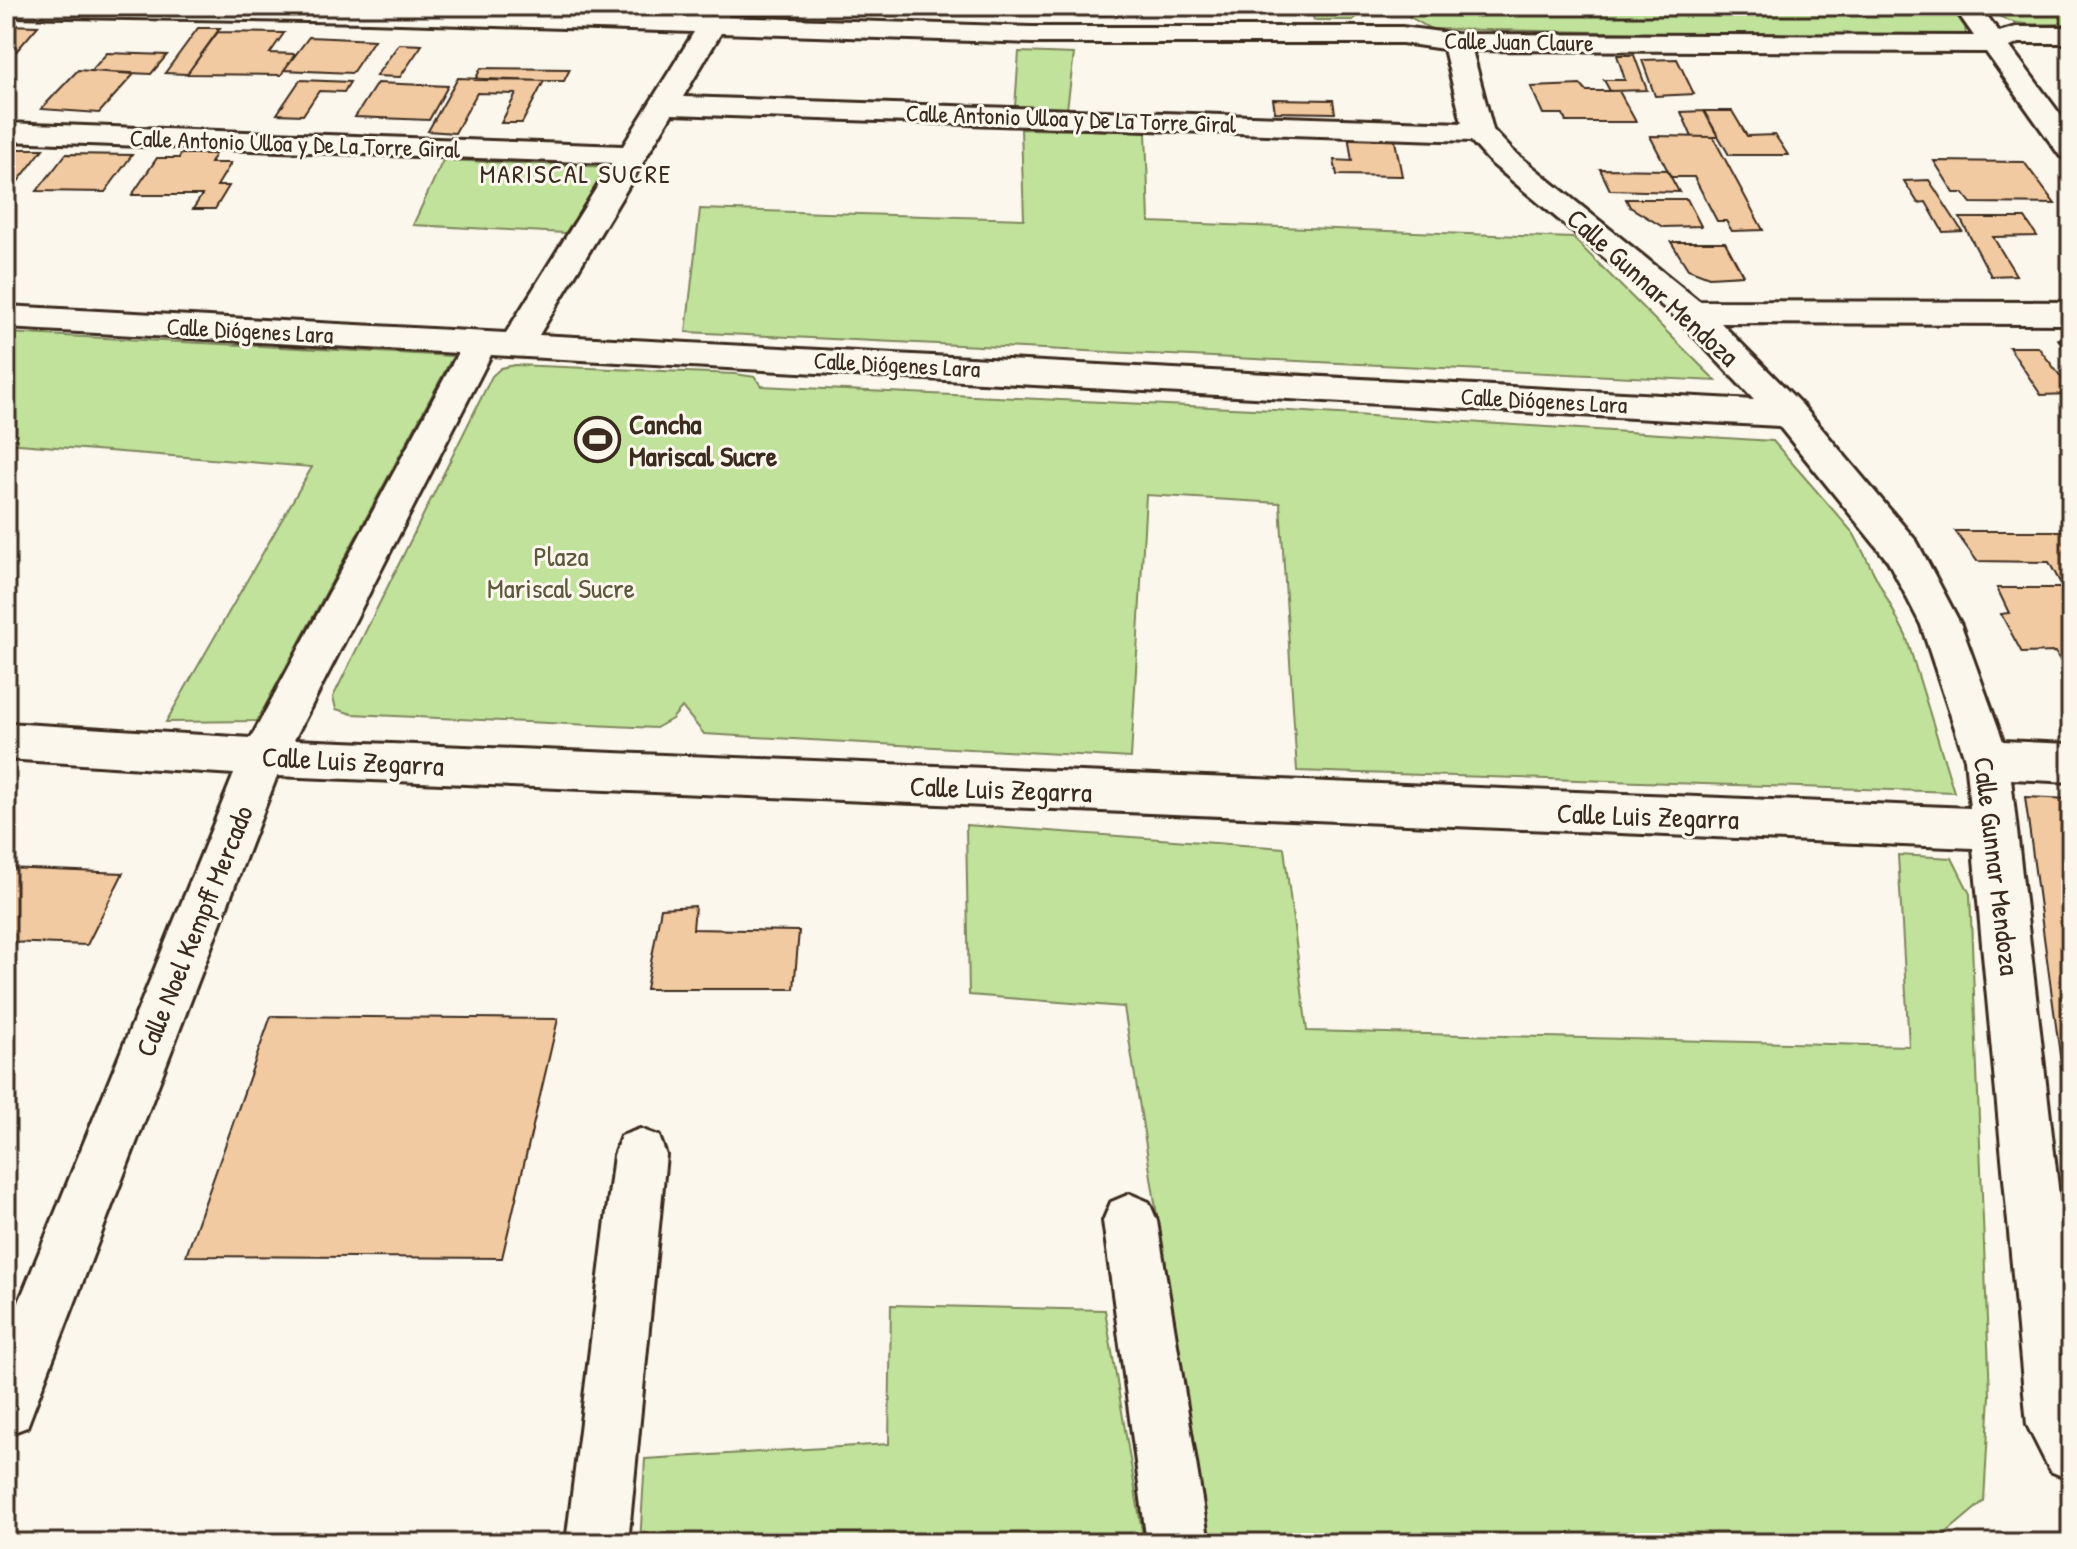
<svg xmlns="http://www.w3.org/2000/svg" width="2077" height="1549" font-family="'Patrick Hand',sans-serif">
  <style>
    .green { fill: #c1e29b; stroke: #7e865c; stroke-width: 2 }
    .building { fill: #f2caa1; stroke: #3b2a1e; stroke-width: 2 }
    .lines { fill: none; stroke-linecap: round; stroke-linejoin: round }
    .minor-casing { stroke: #3b2a1e; stroke-width: 6 }
    .minor { fill: #fbf7ec; fill-rule: evenodd }
    .labels { text-anchor: middle; dominant-baseline: central; stroke-width: 6; stroke-linejoin: round; paint-order: stroke }
    .far-street-label { font-size: 24px; fill: #3b2a1e; stroke: #fbf7ec }
    .far-neighbourhood-label { font-size: 26px; letter-spacing: 2px; fill: #3b2a1e; stroke: #fbf7ec }
    .street-label { font-size: 28px; fill: #3b2a1e; stroke: #fbf7ec }
    .poi-label { font-size: 28px; font-weight: bold; fill: #3b2a1e; stroke: #fbf7ec; text-anchor: start }
    .park-label { font-size: 28px; fill: #5c583d; stroke: #fbf7ec }
  </style>
  <rect width="100%" height="100%" fill="#fbf7ec"/>
  <filter id="ink" filterUnits="userSpaceOnUse"><feTurbulence type="fractalNoise" baseFrequency=".0125" numOctaves="2"/><feDisplacementMap in="SourceGraphic" scale="16" xChannelSelector="R" yChannelSelector="G"/><feConvolveMatrix kernelMatrix="1 2 1 2 8 2 1 2 1" color-interpolation-filters="sRGB"/></filter>
  <g filter="url(#ink)">
    <path class="green" d="M1310 6H1370L1353 20H1314Z
      M1404 6H1950L1965 27 1966 35 1956 38 1431 29 1410 17Z
      M1988 6H2071V24C2042 23 2007 31 1988 6Z
      M1019 52 1074 54 1067 109 1015 107Z
      M1021 129 1146 131 1149 222 1573 238 1716 381 686 332 700 209 1024 219Z
      M443 160 610 167 565 233 413 225Z
      M6 333 453 356 257 721 166 722 312 467 6 443Z
      M515 365 735 374 755 377 761 386 1274 410 1773 441 1854 534 1906 636 1954 792 1297 771 1280 503 1146 495 1131 758 704 734 682 707 672 719 656 728 352 714 336 709 333 697 492 376 501 368Z
      M966 825 1284 848 1307 1031 1909 1046 1898 855 1952 858 1970 894 1990 1395 1984 1501 1934 1543H1209L1124 1007 969 995Z
      M891 1305 1105 1310 1144 1543H640L645 1459 889 1444Z"/>
    <path class="building" d="M1098 6H1121L1122 14 1099 15Z
      M6 25 38 26 8 61H6Z
      M198 28H220L187 74 165 73Z
      M218 32 284 33 270 53 295 54 281 75 187 74Z
      M309 37 374 40 352 73 284 70Z
      M399 44 422 45 400 77 376 76Z
      M107 53 167 55 151 74 91 71Z
      M1617 55H1634L1647 90 1610 91 1604 80H1625Z
      M1677 59 1694 94 1655 96 1642 60Z
      M481 68 570 69 564 81 475 80Z
      M78 70 91 71 134 74 99 113 41 109Z
      M458 78 544 81 522 123H501L516 94 477 93 455 133 428 131Z
      M300 80 350 82 344 92 319 91 303 115 277 114Z
      M377 83 448 86 429 120 355 117Z
      M1581 85 1586 91H1619L1636 122H1566L1563 114H1543L1531 87Z
      M1273 99 1333 100 1335 113 1275 112Z
      M1704 111H1732L1747 136 1775 135 1788 155H1729Z
      M1704 111 1718 137H1692L1681 112Z
      M1348 135 1394 136 1402 176 1337 175 1334 160 1352 161Z
      M1650 136 1713 137 1763 230 1732 231 1726 221H1717L1694 177H1671Z
      M6 149H43L6 197Z
      M66 154 132 155 105 192 37 191Z
      M181 154H215L210 163H231L217 186H229L215 209H193L202 195H132L157 158H179Z
      M1934 161 2024 162 2055 204 1971 203 1963 193H1954Z
      M1600 169 1667 170 1679 192 1610 190Z
      M1929 180 1962 231 1943 232 1926 202 1918 203 1904 181Z
      M1626 199H1687L1701 226 1663 227 1630 207Z
      M1960 218H2025L2037 236 1993 237 2016 275 1991 276Z
      M1671 242H1725L1743 275 1709 277 1688 269Z
      M2063 328H2071V358L2058 339H2071Z
      M2009 347H2038L2065 382H2071V394L2041 395Z
      M1955 531H2071V597H2068L2049 562 1977 561Z
      M1997 588H2063L2071 602V678L2055 652 2022 653 2001 614 2009 613Z
      M2025 797 2071 799V1070H2062Z
      M6 868 123 873 87 945 6 942Z
      M695 906 693 929 799 931 794 989H646L661 908Z
      M271 1016 558 1019 502 1258 186 1256Z"/>
    <g class="lines">
      <defs>
        <path id="minor" d="M6 6H369L701 16 703 6H729L728 17 1032 27H1402L1456 34 1974 36 1953 6H1980L1999 32 2016 27H2071V43H2019L2010 47 2071 129V159L2060 156 1986 52 1472 50 1493 130 1513 151 1699 301 2071 302V324L1721 323 1802 405 1917 542 1961 625 2003 741 2071 744V782L2011 779 2071 1300V1480L2050 1471 2027 1425 1973 848 277 776 35 1406 27 1427 6 1435V1334L234 774 6 759V723L251 738 458 353 6 328V306L506 333 612 163 6 141V123L623 146 694 32 368 22 6 16ZM721 33 1032 43H1402L1444 49 1462 123 683 97ZM672 114 1471 141 1491 163 1679 320 1754 400 539 335ZM491 355 1779 426 1888 561 1921 625 1965 759 1970 808 294 740Z
          M640 1129 659 1136 666 1155 628 1543H566L614 1155 621 1136Z
          M1130 1194 1149 1202 1157 1221 1209 1543H1147L1103 1221 1111 1202Z"/>
      </defs>
      <use href="#minor" class="minor-casing"/>
      <use href="#minor" class="minor"/>
    </g>
  </g>
  <defs>
    <symbol id="stadium-ring" viewBox="-11 -11 22 22"><circle r="9.5" fill="#fbf7ec" stroke="#3b2a1e" stroke-width="1.5"/><path d="M0-5a6.5 5 0 1 0 0 10a6.5 5 0 1 0 0-10ZM-3.5-1.8h7v3.6h-7Z" fill="#3b2a1e"/></symbol>
  </defs>
  <g fill-rule="evenodd">
    <use href="#stadium-ring" x="572" y="414" width="51" height="51"/>
  </g>
  <g class="labels">
    <g class="far-street-label">
      <text transform="translate(1519 41) rotate(1)">Calle Juan Claure</text>
      <text transform="translate(1071 118) rotate(2)">Calle Antonio Ulloa y De La Torre Giral</text>
      <text transform="translate(295 143) rotate(2)">Calle Antonio Ulloa y De La Torre Giral</text>
      <text transform="translate(250 330) rotate(3)">Calle Diógenes Lara</text>
      <text transform="translate(897 364) rotate(3)">Calle Diógenes Lara</text>
      <text transform="translate(1544 400) rotate(3)">Calle Diógenes Lara</text>
    </g>
    <g class="far-neighbourhood-label">
      <text x="576" y="173">MARISCAL SUCRE</text>
    </g>
    <g class="street-label">
      <text transform="translate(1653 287) rotate(42)">Calle Gunnar Mendoza</text>
      <text transform="translate(353 761) rotate(3)">Calle Luis Zegarra</text>
      <text transform="translate(1001 789) rotate(2)">Calle Luis Zegarra</text>
      <text transform="translate(1648 816) rotate(2)">Calle Luis Zegarra</text>
      <text transform="translate(1997 866) rotate(83)">Calle Gunnar Mendoza</text>
      <text transform="translate(194 931) rotate(-68)">Calle Noel Kempff Mercado</text>
    </g>
    <g class="poi-label">
      <text x="629" y="424">Cancha<tspan x="629" dy="32">Mariscal Sucre</tspan></text>
    </g>
    <g class="park-label">
      <text x="561" y="556">Plaza<tspan x="561" dy="32">Mariscal Sucre</tspan></text>
    </g>
  </g>
  <rect width="2077" height="1549" fill="none" stroke="#fbf7ec" stroke-width="32"/>
  <rect x="16" y="16" width="2045" height="1517" fill="none" stroke="#3b2a1e" stroke-width="3" filter="url(#ink)"/>
</svg>
